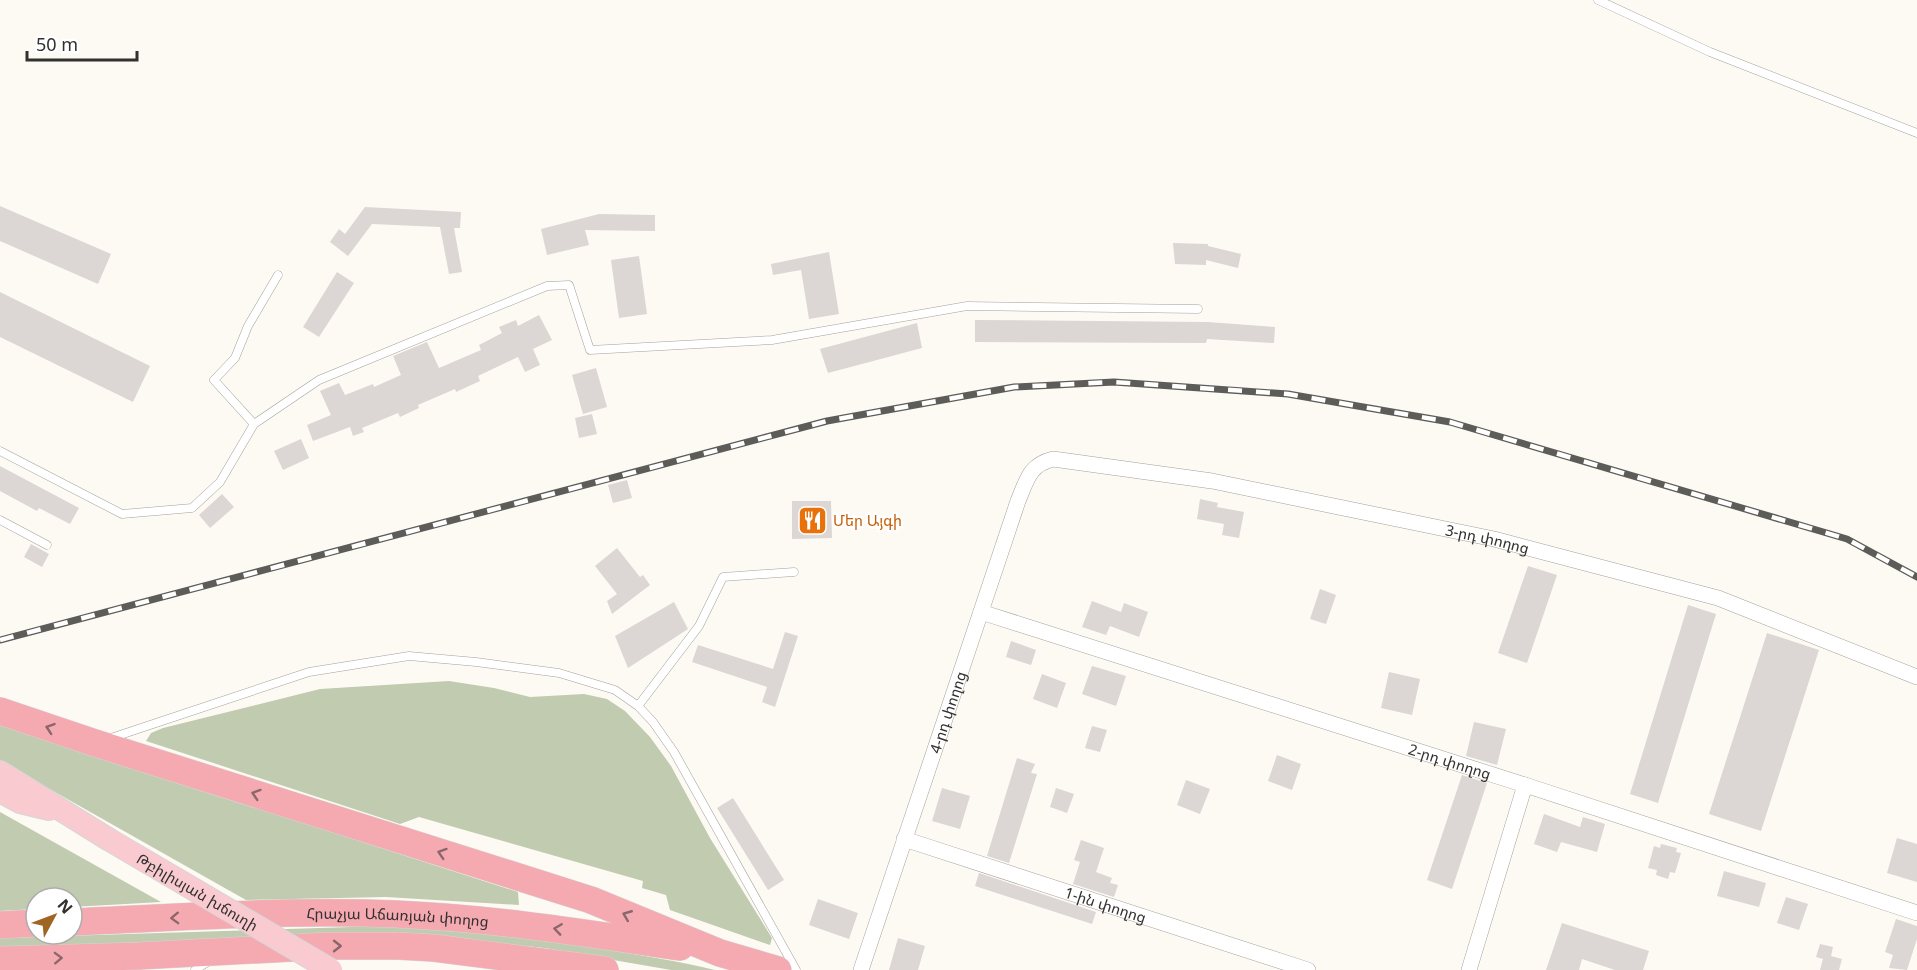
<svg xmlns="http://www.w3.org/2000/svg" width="1917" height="970" font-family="Georgia,'Noto Sans Armenian',serif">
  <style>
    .green { fill: #c0cbaf }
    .building { fill: #dcd6d4 }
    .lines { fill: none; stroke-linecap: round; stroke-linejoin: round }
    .lane-casing { stroke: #a4a19c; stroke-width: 9 }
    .street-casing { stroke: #a4a19c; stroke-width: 16 }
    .primary-casing { stroke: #d6d6d5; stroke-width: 24 }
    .highway-casing { stroke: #d6d6d5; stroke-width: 28 }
    .lane { stroke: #fff; stroke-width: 8 }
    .street { stroke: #fff; stroke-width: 15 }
    .primary { stroke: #f9cbd0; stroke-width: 22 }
    .highway { stroke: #f5a9b1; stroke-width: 27 }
    .rail-casing { stroke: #5d5c59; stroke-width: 7 }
    .rail { stroke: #fff; stroke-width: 4.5; stroke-dasharray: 14; stroke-linecap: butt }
    .primary-bridge-casing { stroke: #d6d6d5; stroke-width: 24; stroke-linecap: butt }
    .primary-bridge { stroke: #f9cbd0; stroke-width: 22 }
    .oneway { stroke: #8a676a }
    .labels { text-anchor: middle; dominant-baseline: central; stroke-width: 5; stroke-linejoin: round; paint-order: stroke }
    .food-label { font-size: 15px; fill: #c56008; stroke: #fff; text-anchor: start }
    .street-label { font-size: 15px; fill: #32312f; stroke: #fff }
  </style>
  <rect width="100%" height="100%" fill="#fdfaf4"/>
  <path class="green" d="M449 681 494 688 530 697 584 694 607 699 625 711 650 737 671 766 710 838 772 938 770 945 670 910 666 895 642 888 643 881 419 817 400 824 146 741 151 733 163 728 320 689Z
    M0 725 518 892 519 905 386 897 246 900 0 761Z
    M0 812 161 902 72 907V898H36V909L0 911Z
    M385 926C458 928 531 938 603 949 640 955 678 961 715 970H671L544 948 505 944 175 941 0 948V938Z"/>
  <path class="building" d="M0 206 111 254 98 284 0 241Z
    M365 207 461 212 460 228H454L462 272 449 274 440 227 372 224 348 256 330 242 339 229 345 234Z
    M599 214 655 215V231L585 230 589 245 547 255 541 229Z
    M1173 243 1208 244V246L1241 254 1238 268 1206 260V265L1175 264Z
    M829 252 839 314 809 319 801 270 773 275 771 264Z
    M639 256 647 314 619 318 611 260Z
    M337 272 354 283 319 337 303 327Z
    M0 292 150 366 133 402 0 337Z
    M539 315 552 340 533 349 540 365 525 372 518 357 478 376 480 381 456 392 455 389 418 405 419 408 400 417 398 413 362 428 364 432 353 436 350 427 313 441 307 425 331 415 320 391 339 383 345 395 373 384 374 387 401 375 393 356 427 342 439 368 481 350 479 345 502 333 499 327 516 320 518 326Z
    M975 320 1208 322 1275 327 1274 343 1207 339 1206 343 975 342Z
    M917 323 922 348 828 373 820 349Z
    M596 368 607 407 583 414 572 375Z
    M592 414 597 434 579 438 575 418Z
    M301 439 309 458 283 470 274 451Z
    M0 466 79 508 70 524 39 508 37 511 0 491Z
    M627 480 632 498 613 503 608 485Z
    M222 494 234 507 210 528 199 515Z
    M1200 499 1218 503 1217 507 1244 512 1239 538 1222 535 1224 524 1197 519Z
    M792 501H831L832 538 792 539Z
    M31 544 49 554 42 567 24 557Z
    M617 548 640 577 643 575 650 585 612 614 607 601 617 594 595 566Z
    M1528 566 1557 575 1527 663 1498 653Z
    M1320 589 1336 595 1326 624 1310 619Z
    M1092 601 1121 612 1124 603 1148 612 1139 637 1110 626 1106 635 1082 627Z
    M674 602 688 629 628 668 615 636Z
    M1688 605 1716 614 1658 803 1630 794Z
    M785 632 798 636 775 707 762 702 767 687 692 662 698 645 773 669Z
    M1767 633 1819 650 1761 831 1709 814Z
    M1011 641 1036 650 1031 665 1006 657Z
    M1092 666 1126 676 1116 706 1082 694Z
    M1389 672 1420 679 1412 715 1381 708Z
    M1042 674 1066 683 1057 708 1033 699Z
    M1474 722 1506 729 1497 765 1466 756Z
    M1092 726 1107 730 1100 752 1085 748Z
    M1277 755 1301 764 1292 790 1268 781Z
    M1017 758 1035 764 1031 773 1037 774 1009 863 987 856Z
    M1462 775 1487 783 1452 889 1427 880Z
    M1186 780 1210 789 1200 814 1177 805Z
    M942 788 970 796 960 829 932 821Z
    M1056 788 1074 794 1067 813 1050 807Z
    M733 798 784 880 768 890 717 808Z
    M1544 814 1580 827 1583 817 1605 824 1597 852 1561 842 1557 852 1534 844Z
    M1897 838 1917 844V882L1887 873Z
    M1081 840 1104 848 1096 872 1112 878 1110 883 1118 885 1114 897 1073 884 1080 862 1074 860Z
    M1661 844 1677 848 1676 852 1681 853 1675 873 1670 872 1668 879 1656 875 1657 870 1648 868 1654 846 1660 848Z
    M1724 871 1766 883 1759 907 1717 896Z
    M979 873 1096 912 1092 924 975 886Z
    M1786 897 1808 904 1799 930 1777 923Z
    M818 899 858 913 849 939 809 925Z
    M1896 919 1917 926V939L1907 970 1889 968 1893 955 1885 952Z
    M1562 923 1649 951 1643 970H1615L1582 959 1579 970H1546Z
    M898 938 925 946 918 970H889Z
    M1820 944 1833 947 1831 956 1842 959 1839 970H1820L1823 959 1816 957Z"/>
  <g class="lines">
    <defs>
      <path id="lane" d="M1598 0 1710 52 1917 133
        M254 424 214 380 235 358 248 326 278 275
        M0 451 122 514 192 508 220 482 254 424 319 380 547 286 569 285 590 350 772 340 967 306 1198 309
        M0 520 47 545
        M638 706 699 626 723 577 794 572
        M108 739 309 672 409 656 476 662 559 673 615 690 638 706 653 722 674 752 796 970
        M195 970 209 961"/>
      <g id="street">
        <path id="s1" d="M981 612 1525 785 1917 913"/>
        <path id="s2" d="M904 839 1308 970"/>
        <path id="s3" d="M861 970 1018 501C1027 480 1029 465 1053 459L1212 481 1494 539 1718 598 1917 677"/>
        <path d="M1469 970 1525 785"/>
      </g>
      <path id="primary" d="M0 772 108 839
        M0 791 20 802 49 809"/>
      <g id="highway">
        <path d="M0 711 95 743 591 900 720 953 778 970"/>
        <path id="s4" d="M72 922C179 917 288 910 395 914 491 918 585 933 680 947"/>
        <path d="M0 925 36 923"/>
        <path d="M0 960 138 956 329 946H398L434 948 605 970"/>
      </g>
    </defs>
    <use href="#lane" class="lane-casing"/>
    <use href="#street" class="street-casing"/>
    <use href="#primary" class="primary-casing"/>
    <use href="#highway" class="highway-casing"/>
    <use href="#lane" class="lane"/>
    <use href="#street" class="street"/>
    <use href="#primary" class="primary"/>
    <use href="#highway" class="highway"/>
    <defs>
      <path id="rail" d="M0 640 827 421 1014 387 1114 382 1288 394 1450 422 1847 539 1917 577"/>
    </defs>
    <use href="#rail" class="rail-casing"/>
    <use href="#rail" class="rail"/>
    <defs>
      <g id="primary-bridge">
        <path id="s5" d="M108 839 331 970"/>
      </g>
    </defs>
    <use href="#primary-bridge" class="primary-bridge-casing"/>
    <use href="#primary-bridge" class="primary-bridge"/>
  </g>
  <defs><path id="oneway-chevron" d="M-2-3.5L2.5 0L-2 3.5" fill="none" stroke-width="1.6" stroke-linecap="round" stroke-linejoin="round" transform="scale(1.5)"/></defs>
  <g class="oneway">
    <use href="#oneway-chevron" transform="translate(50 728) rotate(-161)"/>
    <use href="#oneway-chevron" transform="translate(256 794) rotate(-162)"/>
    <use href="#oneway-chevron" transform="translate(442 853) rotate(-162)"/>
    <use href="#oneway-chevron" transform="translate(627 915) rotate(-158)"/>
    <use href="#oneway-chevron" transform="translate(175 918) rotate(178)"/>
    <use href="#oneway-chevron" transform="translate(558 929) rotate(-172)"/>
    <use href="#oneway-chevron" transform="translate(337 946)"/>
    <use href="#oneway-chevron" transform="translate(58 958) rotate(-2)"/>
  </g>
  <defs>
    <symbol id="restaurant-square" viewBox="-11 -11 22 22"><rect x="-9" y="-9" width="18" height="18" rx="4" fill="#e8710a" stroke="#fff"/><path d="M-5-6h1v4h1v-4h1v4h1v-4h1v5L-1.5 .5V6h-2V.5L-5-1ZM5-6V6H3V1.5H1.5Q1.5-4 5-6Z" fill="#fff"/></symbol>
  </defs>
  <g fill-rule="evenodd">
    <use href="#restaurant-square" x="796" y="504" width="33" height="33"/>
  </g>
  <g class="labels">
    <g class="food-label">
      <text x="833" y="520">Մեր Այգի</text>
    </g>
    <g class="street-label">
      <text stroke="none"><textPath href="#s3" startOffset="994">3-րդ փողոց</textPath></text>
      <text stroke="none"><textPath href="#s3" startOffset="272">4-րդ փողոց</textPath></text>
      <text stroke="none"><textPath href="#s1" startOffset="492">2-րդ փողոց</textPath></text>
      <text stroke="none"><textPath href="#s5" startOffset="104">Թբիլիսյան խճուղի</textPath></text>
      <text stroke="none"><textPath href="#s2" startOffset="212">1-ին փողոց</textPath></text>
      <text stroke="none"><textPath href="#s4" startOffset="326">Հրաչյա Աճառյան փողոց</textPath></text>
    </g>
  </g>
  <g transform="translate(54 916) rotate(49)"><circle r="28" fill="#ffffff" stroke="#adadac" stroke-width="1.5"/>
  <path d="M0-4.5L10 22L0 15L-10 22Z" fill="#9e6523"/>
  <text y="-9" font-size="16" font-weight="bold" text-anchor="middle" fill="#32312f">N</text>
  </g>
  <path d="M27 51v9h110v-9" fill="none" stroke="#32312f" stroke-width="3"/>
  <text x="36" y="51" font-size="18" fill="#32312f" stroke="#ffffff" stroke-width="4.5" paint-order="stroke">50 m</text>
</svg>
